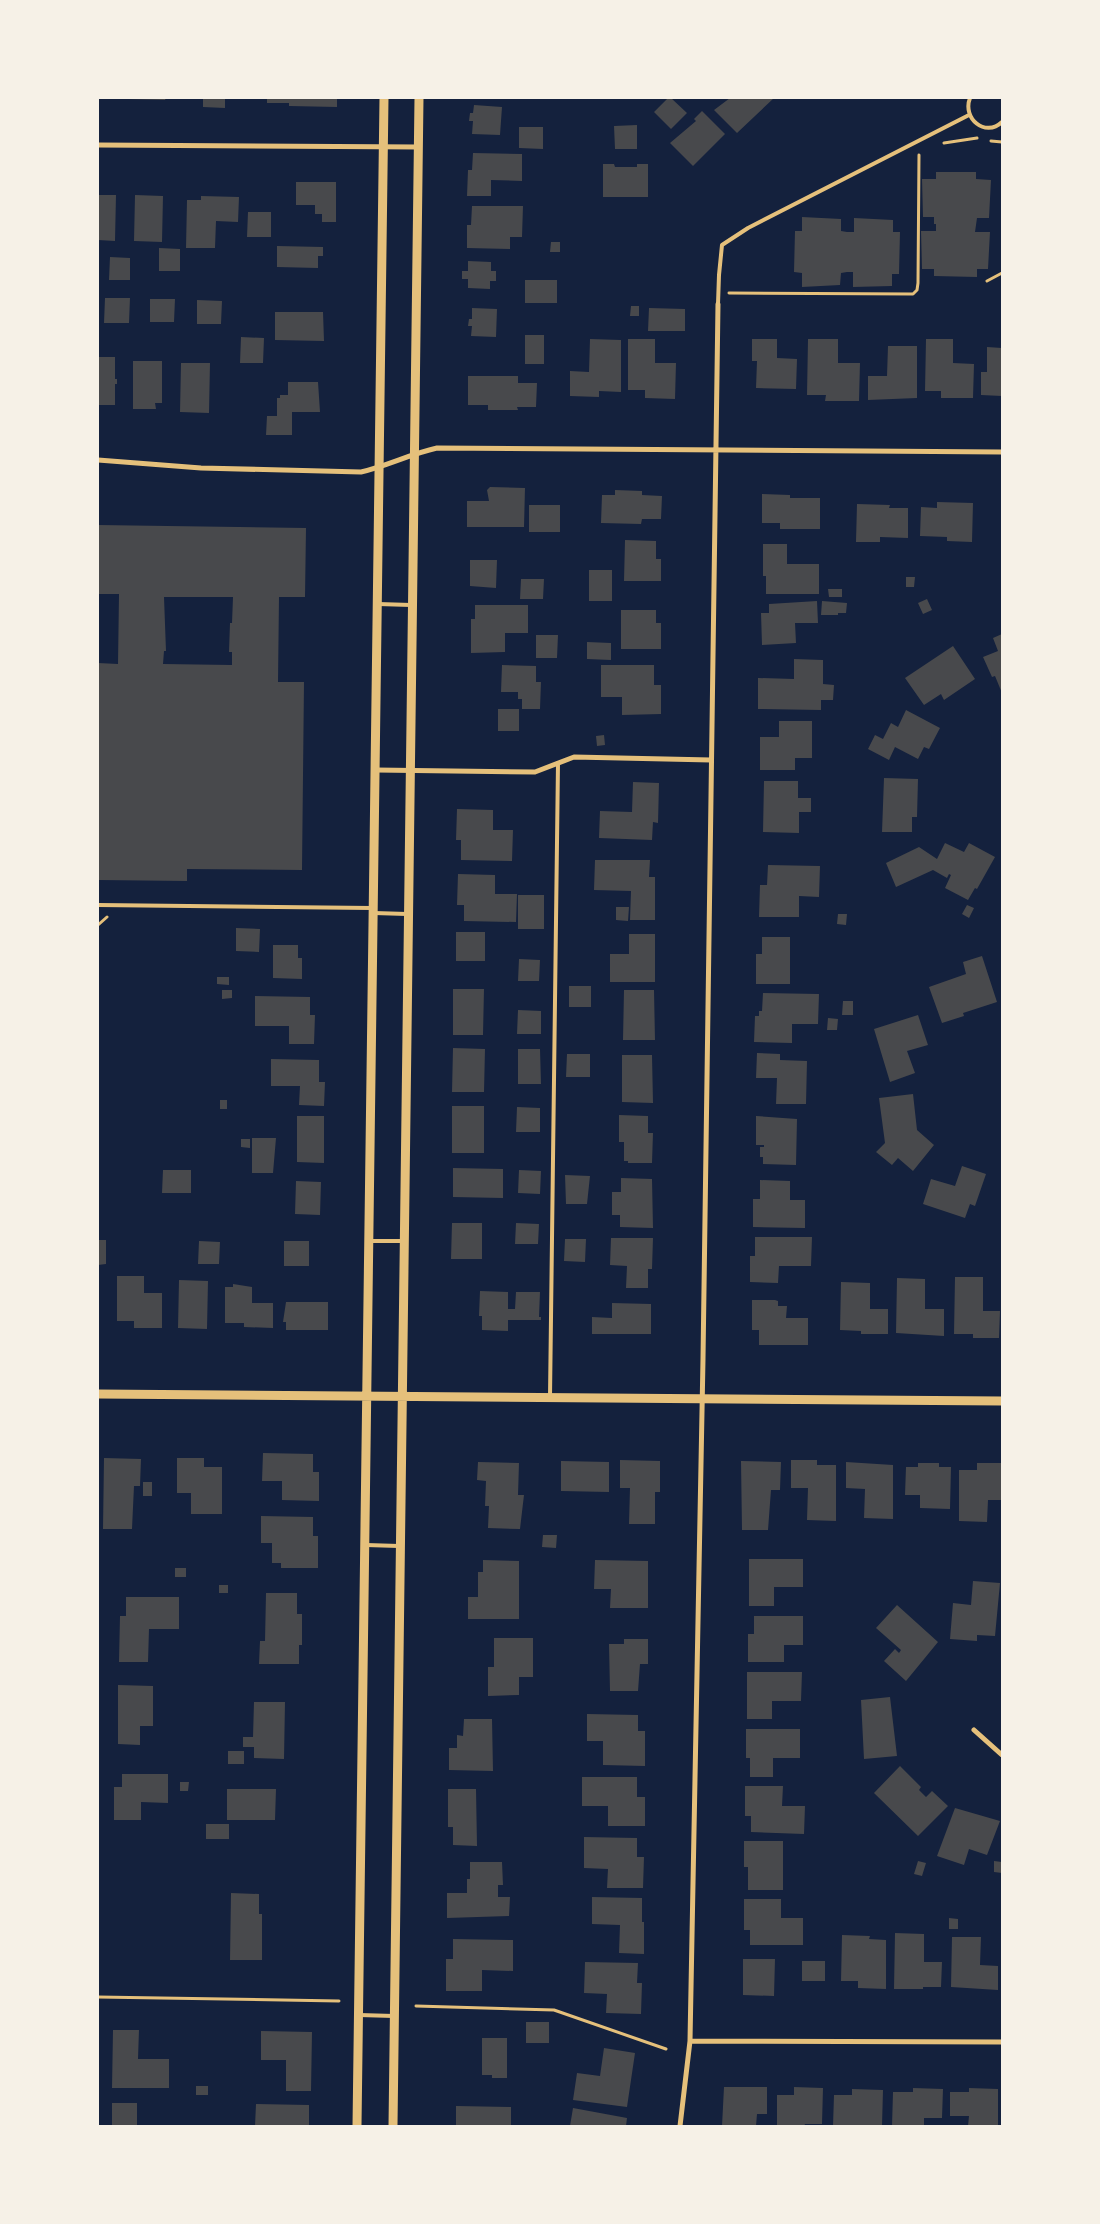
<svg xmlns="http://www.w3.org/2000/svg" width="1100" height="2224" font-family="'Fira Sans Condensed',sans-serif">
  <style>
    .building { fill: #48494c; fill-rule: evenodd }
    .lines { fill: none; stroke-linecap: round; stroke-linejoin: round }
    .path { stroke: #e5c07b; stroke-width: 3 }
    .service { stroke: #e5c07b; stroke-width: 4 }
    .minor { stroke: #e5c07b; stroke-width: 5 }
    .tertiary { stroke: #e5c07b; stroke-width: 9 }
  </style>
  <rect width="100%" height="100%" fill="#14213d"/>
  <path class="building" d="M128 98H166L165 100 128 99Z
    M203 98H225V108L203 107Z
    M267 98H337V107L289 106V103H267Z
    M668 98H671L687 113 671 129 654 112Z
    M730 98H774L737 133 714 110Z
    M474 105 502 107 500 135 472 134 473 121H469L470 113H473Z
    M702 111 725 134 693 166 670 143 696 121 694 119Z
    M637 125V149H615L614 126Z
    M519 127H543V149L519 148Z
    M473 153 522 154V181L491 180V196H467L468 170H472Z
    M603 164H614L615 167H637V164H648V197H603Z
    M936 172H976V179L991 180 989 218H977L975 232H990L988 269H977V277L934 276V269H922L921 231H936V224H934V217H923L922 179H936Z
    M296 182H336V222H322V214H315V205H296Z
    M98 195H116L115 241 98 240Z
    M135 195 163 196 162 242 134 241Z
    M201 196 239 197 238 222 216 221 215 248H186L187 200H201Z
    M472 206H523L522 237H510V249L467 248V225H471Z
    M248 212H271V237H247Z
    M802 217 841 219V231L847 232H854V218L893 220V232H900L899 274H892V286L853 287V272H847L841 273 840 285 802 287V273L794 272 795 231H802Z
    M551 242H560V252H550Z
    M277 246 323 247V256H318V268L277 267Z
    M159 248 180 249V271H159Z
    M110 257 130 258V280H109Z
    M468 261 491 262V271H496V281H490V289L468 288V279H462V271H468Z
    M525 280H557V303H525Z
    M105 298H130L129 323H104Z
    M150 299H175L174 322H150Z
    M197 300 222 301 221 324H197Z
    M631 306H639V316H630Z
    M472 308 497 309 496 337 471 336 472 326H468L469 319H472Z
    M649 308 685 309V331H648Z
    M275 312H323L324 341 275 340Z
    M525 335H544V364H525Z
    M241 337 264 338 263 363H240Z
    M590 339 621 340V392L599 391V397L570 396V371L589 372Z
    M628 339H655V363H676L675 399 645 398V390H628Z
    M752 339H777V358L797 359 796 389 756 388 757 361H752Z
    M808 339H838V363H860L859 401H825L826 395H807Z
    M926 339H953V363L974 364 973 398H941V391H925Z
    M888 346H917V398L868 400V376H887Z
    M987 347 1002 348V396L981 395V372H987Z
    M98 357H115V379H117V384H115V405H98Z
    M133 361H162V403H155L156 409H133Z
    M181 363H210L209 413 180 412Z
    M468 376H518V383H537L536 407H517L518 410H488V405H468Z
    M288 382H318L320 412H292V435H266L267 416H277V398H280V395H288Z
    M490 487 525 488 524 527H467V501H489L487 490Z
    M615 490 642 491V495L662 496 661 519H642L641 524 601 523 602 495H615Z
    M762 494 790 495V498H820V529H780V523H762Z
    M937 502 973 503 972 542 947 541V537L920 536 921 507 937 508Z
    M857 504 890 505 889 508H908V538L880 537V542H856Z
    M529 505H560V532H529Z
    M98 525 306 528 305 597H279L278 682H304L302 870 187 869V881L98 880V663L118 664 119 594H98ZM164 597H233L232 623H230L229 652H232V665L163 664 164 651H166Z
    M625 540 656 541V559H661V581H624Z
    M763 544H787V564H819V594H766V576H763Z
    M470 560H497L496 588 470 586Z
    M589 570H612V601H589Z
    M906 577H915L914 587H906Z
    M521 579H544L543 599H520Z
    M828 589H842V597H829Z
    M927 599 932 610 923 614 918 603Z
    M817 601 818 623H795L796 643 762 645 761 613H769V604Z
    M822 601 847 603 846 613H838V615H821Z
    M475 605H528V633H505V652L471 653V619H475Z
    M621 610H656V623H661V649H621Z
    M1002 634V693L995 676 992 677 983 657 998 651 993 638Z
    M536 635H558L557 658H536Z
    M587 642 611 643V660L587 659Z
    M953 646 975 679 944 700 941 694 924 705 905 678Z
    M794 659 823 660V684L834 685 833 700H821V710L758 709V678L794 679Z
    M502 665 536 666V682H541L540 709H522V699H518V692H501Z
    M601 665H654V685H661V714L622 715V697H601Z
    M498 709H519V731H498Z
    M906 710 940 728 929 749 924 747 918 759 895 747 889 760 868 749 875 735 883 739 891 723 898 727Z
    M779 721H812V758H795V770H760V737H779Z
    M604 735 605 745 597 746 596 736Z
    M884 778 918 779 917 817H912V832H882Z
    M764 781H798V798H811V812H799V833L763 832Z
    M633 782 659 783 658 823 653 822 652 840 599 838 600 811 632 812Z
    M457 809 493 810V830H513L512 861 461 860V840H456Z
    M945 843 964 852 969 843 995 857 977 889 975 888 968 900 945 888 951 875 949 874 947 878 933 870 896 887 886 863 919 847 937 859Z
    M595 860H650L649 877H655V920H630L631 891 594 890Z
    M768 865 820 866 819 897 799 896V917H759L760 885H767Z
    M458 874 495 875V894H517L516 922 464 921V905H457Z
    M518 895H544V929H518Z
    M967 905 974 908 969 918 962 914Z
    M616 907H629L628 921 616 920Z
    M838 914H847L846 925 837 924Z
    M236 928 260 929 259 952 236 951Z
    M456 932H485V961H456Z
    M629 934H655V982H610V954H629Z
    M762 937H790V984H756V954H762Z
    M273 945H298V958H302V979L273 978Z
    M982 956 997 1002 963 1013 964 1016 942 1023 929 987 966 974 963 962Z
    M519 959 540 960 539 981H518Z
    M217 977H229V985L217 984Z
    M569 986H591V1007H569Z
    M453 989H484L483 1035H453Z
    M222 990H232V998L222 999Z
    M624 990H654L655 1040H623Z
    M763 993 819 994 818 1024H792V1043L754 1042 755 1016H759V1011H762Z
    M255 996 310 997V1015H315L314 1044H289V1026H255Z
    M843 1001H853V1015H842Z
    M518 1010 541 1011V1034H517Z
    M918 1015 928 1045 907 1051 915 1073 890 1082 874 1029Z
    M828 1018 838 1019 837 1030H827Z
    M453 1048 485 1049 484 1092H452Z
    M518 1049H540L541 1084H518Z
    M757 1053 780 1054V1060L807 1061 806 1104H776L777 1078H756Z
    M567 1054H590V1077H566Z
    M622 1055H652L653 1103 622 1102Z
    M271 1059 319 1060V1082H325L324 1106 299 1105 300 1086H271Z
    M913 1094 917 1130 934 1145 913 1171 898 1158 892 1165 876 1152 885 1143 879 1098Z
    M220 1100H227V1109H220Z
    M452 1106H484V1153H452Z
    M517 1107 540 1108V1132H516Z
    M619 1115 648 1116V1133H653L652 1163H628V1161H624V1142H619Z
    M297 1116H324V1163L297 1162Z
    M756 1116 797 1119 796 1165 763 1164V1157H760V1147H764V1145H756Z
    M252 1138H276L273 1173H252Z
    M241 1139H250V1148L241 1147Z
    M962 1166 986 1174 975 1206 970 1204 965 1218 923 1204 931 1179 955 1186Z
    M453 1168 503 1169V1198L453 1197Z
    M163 1170H191V1193H162Z
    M519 1170 541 1171 540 1194 518 1193Z
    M565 1175 590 1176 587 1204H566Z
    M621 1178 652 1179 653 1228 620 1227V1215H612V1192H621Z
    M760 1180 790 1181V1200H805V1228L753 1227V1199H760Z
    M296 1181 321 1182 320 1215 295 1214Z
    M452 1223H482V1259H451Z
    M516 1223 539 1224 538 1244H515Z
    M755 1237H812L811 1266H779L778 1283 750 1282V1256H755Z
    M611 1238H653L652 1269H648V1288H626L627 1266 610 1265Z
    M565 1239H586L585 1262 564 1261Z
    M98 1240H106V1264L98 1265Z
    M199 1241 220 1242 219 1264H198Z
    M284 1241H309V1266H284Z
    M117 1276H144V1293H162V1328H134V1321H117Z
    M955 1277H983V1311H1000L999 1338H973V1334H954Z
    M897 1278 925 1279V1309H944V1336L896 1333Z
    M179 1280 208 1281 207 1329 178 1328Z
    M841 1282 870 1283V1309H888V1334H861V1331L840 1330Z
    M233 1284 252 1287V1303H273V1328L244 1327V1323H225V1287H233Z
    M480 1291 508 1292V1309H515L516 1292H540L539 1317H541V1320H508V1331L482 1330V1316H479Z
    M752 1300H775L778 1301V1306H787L786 1318H808V1345H759V1330H752Z
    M286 1302H328V1330H286V1322H283Z
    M612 1303 651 1304V1334H592V1317L612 1318Z
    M263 1453 313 1454V1472H319V1501L282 1500V1481H262Z
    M104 1458 141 1459 140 1486H134L132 1529H103Z
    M177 1458H204V1467H222V1514H191V1493H177Z
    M620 1460 660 1461V1492H655V1524H629L630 1488H620Z
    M791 1460H817V1465H836V1521L807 1520 808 1488H791Z
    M561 1461 609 1462V1492L561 1491Z
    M741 1461 781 1462 780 1490H771L768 1530H742Z
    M478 1462 519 1463 518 1495H524L520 1529 488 1528 489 1506H485L486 1481 477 1480Z
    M846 1462 893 1465V1519L864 1518 865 1489 846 1488Z
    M918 1463H939V1467H951L950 1509 920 1508V1495H905L906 1467H918Z
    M977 1463H1002V1500H988L987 1522 959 1521V1470H977Z
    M143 1482H152V1496H143Z
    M261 1516 313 1517V1536H318V1568H281V1563H272V1543H261Z
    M543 1535H557L556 1548 542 1547Z
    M749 1559H803V1587H774V1606H749Z
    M483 1560 519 1561V1619H468V1597H478V1572H483Z
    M595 1560 648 1561V1608H610L611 1589H594Z
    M175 1568H186V1577H175Z
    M973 1581 1000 1583 995 1636 977 1635V1641L950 1639 953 1603 971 1605Z
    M219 1585H228V1593H219Z
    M266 1593H297V1614H302V1645H299V1664H259L260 1641H265Z
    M126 1597H179V1629H149L148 1662H119L120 1616H126Z
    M897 1605 938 1642 906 1681 884 1661 895 1649 899 1653 901 1650 876 1628Z
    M754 1616H803V1645H784V1662H748V1634H754Z
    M494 1638H533V1677H519V1695L488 1696V1667H494Z
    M624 1639H648V1664H640L638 1691H610L609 1644H624Z
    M747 1672H802L801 1701H772V1719H747Z
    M118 1685 153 1686V1726H140V1745L118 1744Z
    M890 1697 897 1756 864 1759 861 1700Z
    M254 1702H285L284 1759 254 1758V1747H243V1737H253Z
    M587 1714 638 1715V1731H645V1766L603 1765V1741H587Z
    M464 1719H492L493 1771 449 1770V1748H457V1735L463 1736Z
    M746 1729H800V1758H773V1777H750V1758H746Z
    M228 1751H244V1764H228Z
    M900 1766 921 1787 919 1790 926 1797 932 1791 948 1806 918 1836 874 1793Z
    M122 1774H168V1803L141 1802V1820H114V1787H122Z
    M582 1777H637V1797H645V1826H608V1806H582Z
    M180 1782H189L188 1791H180Z
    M745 1786H783L782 1806H805L804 1834 751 1832V1816H745Z
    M227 1789H276L275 1820H227Z
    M448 1789H476L477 1846 453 1845V1827H448Z
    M955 1808 1000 1821 987 1855 969 1849 964 1865 937 1856Z
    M206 1824H229V1839H206Z
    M584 1837 637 1838V1857H644L643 1888H607L608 1869 584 1868Z
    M744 1841H783V1890H748V1867H744Z
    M918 1861 926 1863 922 1876 914 1874Z
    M994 1861 1002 1862V1873L994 1872Z
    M470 1862H502L503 1885H498V1897H510L509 1916 447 1918V1893H467V1879H470Z
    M231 1893 259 1894V1914H262V1960H230Z
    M592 1897 642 1898V1922H644V1954L619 1953 620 1925 592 1924Z
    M744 1899H781V1918H803V1945H750V1930H744Z
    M949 1918 958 1919V1929H949Z
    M895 1933 924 1934V1962H942L941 1987H923V1989H894Z
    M842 1935 870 1936 869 1939 886 1940V1989L858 1988V1981H841Z
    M952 1937H981L980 1965 998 1966V1990L951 1987Z
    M453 1939 513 1940V1971L482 1970V1991H446V1959H453Z
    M743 1959H775L774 1996 743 1995Z
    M802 1961H825V1981H802Z
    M585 1962 638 1963 637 1983H642L641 2014 606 2013 607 1994 584 1993Z
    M526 2022H549V2043H526Z
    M113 2030H139L138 2059H169V2088H112Z
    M261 2031 312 2032 311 2091H286V2060H261Z
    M482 2038H507V2078H492V2075H482Z
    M604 2048 635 2053 627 2107 573 2100 577 2073 600 2076Z
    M196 2086H208V2095H196Z
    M724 2087H767V2114H757L756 2126H722Z
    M794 2087 823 2088 822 2124H805L804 2126H777V2095H794Z
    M913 2088 943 2089 942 2118H924V2126H892L893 2092H913Z
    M969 2088 998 2089V2126H968L969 2116H950V2092H969Z
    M852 2089 883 2090 882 2126H833L834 2095H852Z
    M112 2103H137V2126H112Z
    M256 2104 309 2105V2126H255Z
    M456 2106 511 2107V2126H456Z
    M573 2108 627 2118 626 2126H570Z"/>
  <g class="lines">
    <path class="path" d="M991 141 1002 142
      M944 143 977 138
      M987 281 1002 273
      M729 293 913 294 917 290 918 283 919 155
      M98 925 107 917
      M98 1997 339 2001
      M416 2006 554 2010 666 2049"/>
    <path class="service" d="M970 98C962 118 985 138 1002 122
      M718 304 719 275 722 245 748 228 969 115
      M378 604 411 605
      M98 905 372 908
      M374 913 407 914
      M370 1241H403
      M550 1397 558 763
      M366 1545 399 1546
      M359 2015 394 2016"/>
    <path class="minor" d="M98 145 418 147
      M98 460 201 468 361 472C387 466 410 454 437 448L1002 452
      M376 770 535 772 574 757 711 760
      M974 1730 1002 1755
      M690 2041 1002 2042
      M680 2126 690 2041 703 1359 718 304"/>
    <path class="tertiary" d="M98 1394 1002 1401
      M357 2126 384 98
      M393 2126 419 98"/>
  </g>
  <rect width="1100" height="2224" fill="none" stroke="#f6f1e7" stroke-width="198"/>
</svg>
